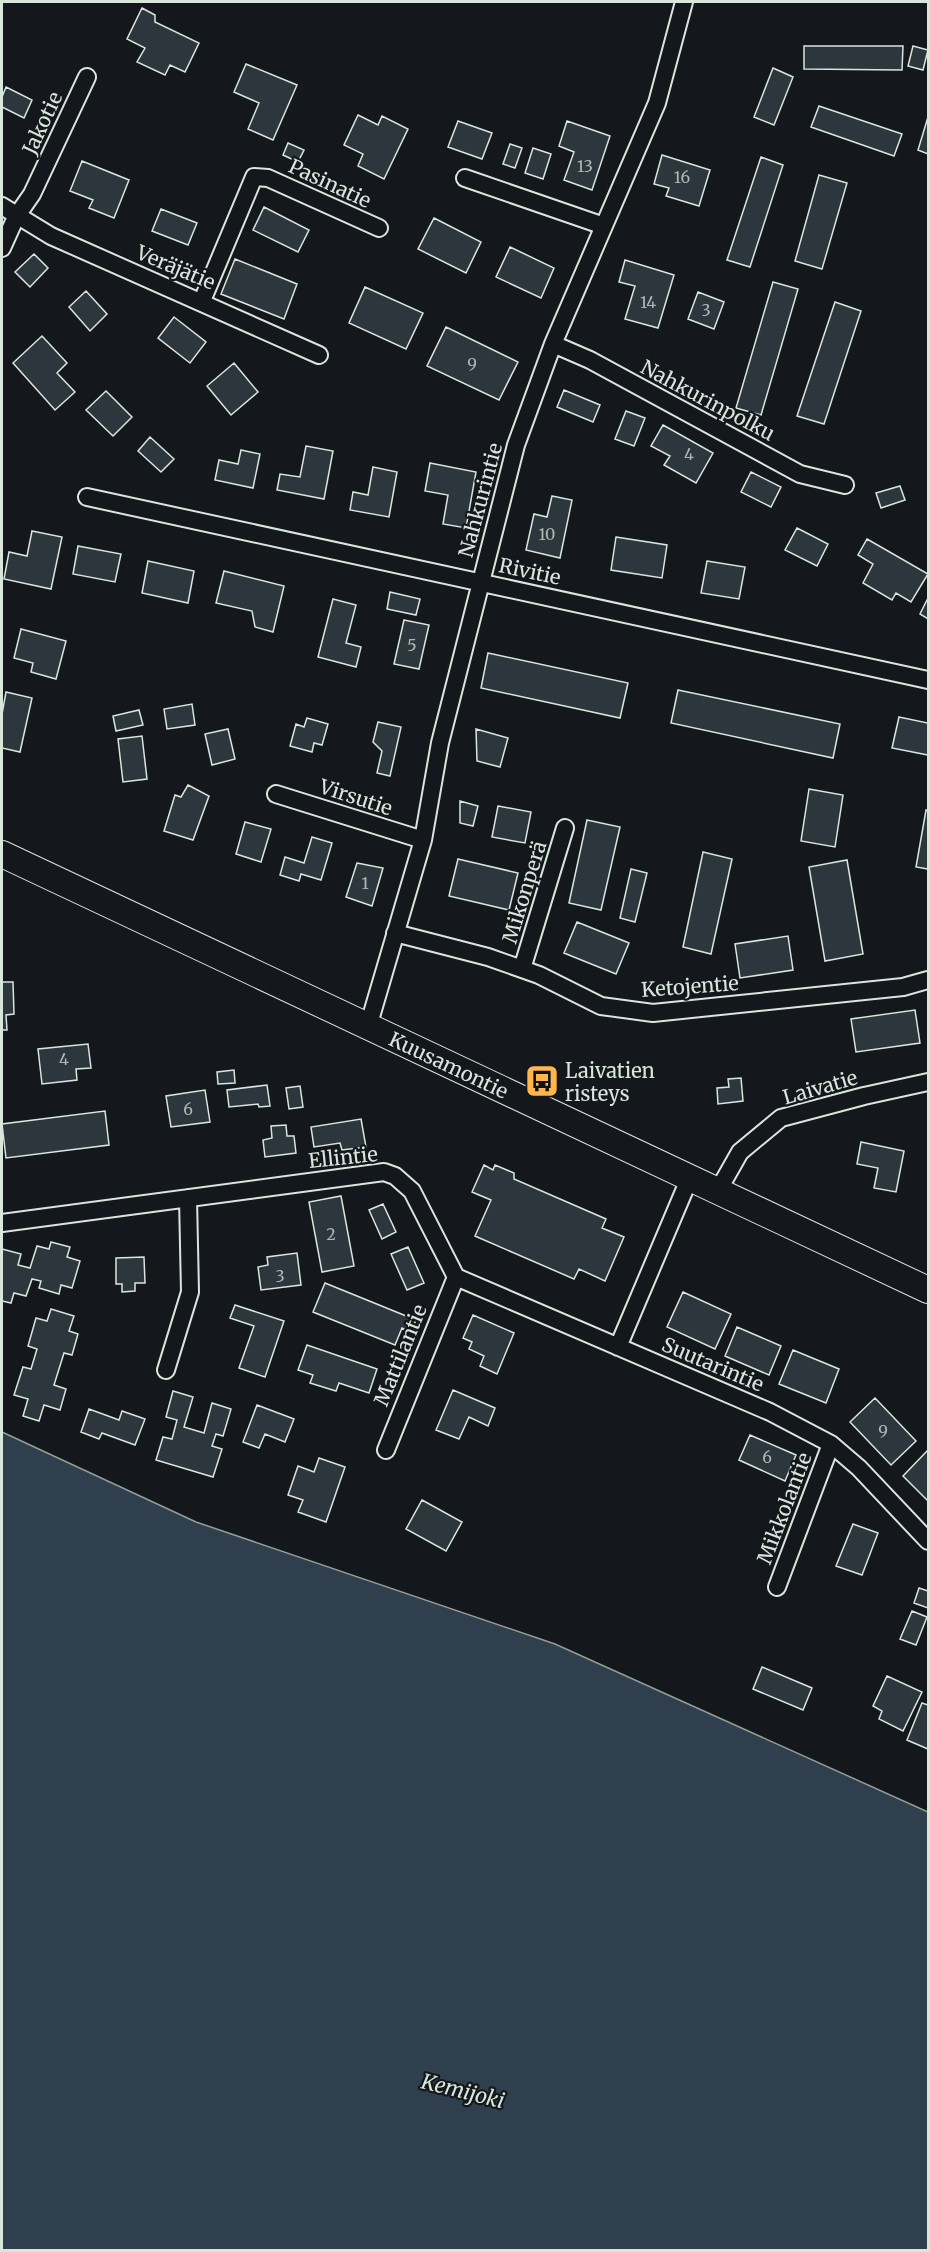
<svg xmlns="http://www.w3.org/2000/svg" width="930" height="2252" font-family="Merriweather,serif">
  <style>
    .water { fill: #2f3f4d; stroke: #939e99; stroke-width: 1.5 }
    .building { fill: #2c363c; stroke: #d8e6dc; stroke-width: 1.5 }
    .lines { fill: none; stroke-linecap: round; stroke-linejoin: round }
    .street-casing { stroke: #d8e6dc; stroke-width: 20 }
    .primary-casing { stroke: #d8e6dc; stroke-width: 28 }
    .street { stroke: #14181c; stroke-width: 16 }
    .primary { stroke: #14181c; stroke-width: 26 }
    .labels { text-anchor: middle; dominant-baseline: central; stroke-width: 4.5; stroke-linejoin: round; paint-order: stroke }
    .number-label { font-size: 16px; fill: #adbab4 }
    .street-label { font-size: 20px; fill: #d8e6dc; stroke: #14181c }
    .poi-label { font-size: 20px; fill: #d8e6dc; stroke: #14181c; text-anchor: start }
    .water-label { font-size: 21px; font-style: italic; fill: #d8e6dc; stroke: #14181c }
  </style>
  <rect width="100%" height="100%" fill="#14181c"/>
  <path class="water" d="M2 1432 196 1522 555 1644 928 1812V2250H2Z"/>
  <path class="building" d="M142 8 155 15V22L199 43 185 72 170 65 165 75 137 62 145 48 127 39Z
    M804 46H903L902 70 804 69Z
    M913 46 928 50 923 70 908 66Z
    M246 64 297 85 273 140 248 129 259 103 234 92Z
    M773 68 793 77 774 125 754 117Z
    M6 87 32 100 24 118 2 107V97Z
    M819 106 902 134 894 156 811 127Z
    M358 115 378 125 382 116 408 129 384 179 358 166 363 154 344 145Z
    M928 117V154L918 150Z
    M458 121 492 133 482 159 448 147Z
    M567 121 610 136 592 190 564 180 574 152 559 146Z
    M288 143 304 150 298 162 283 155Z
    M510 144 522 148 515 168 503 164Z
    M533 148 551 154 543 179 525 173Z
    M662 155 710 170 699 206 666 196 669 188 654 184Z
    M761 157 783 165 750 267 727 260Z
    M82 161 129 180 114 218 89 208 93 200 70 191Z
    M819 175 847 183 822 269 795 261Z
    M264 207 309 230 298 252 253 230Z
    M161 209 197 223 188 245 152 231Z
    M434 218 481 242 466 273 418 249Z
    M510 247 554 268 541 298 496 277Z
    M34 254 48 268 30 287 15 272Z
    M235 259 297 284 284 319 221 294Z
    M625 260 674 275 658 328 625 319 635 286 619 282Z
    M773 282 798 289 761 415 736 408Z
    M365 287 423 313 406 349 349 323Z
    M86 291 107 314 90 331 69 307Z
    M698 292 724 302 714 329 688 319Z
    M835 302 861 311 824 424 797 416Z
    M174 317 206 342 190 363 158 338Z
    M446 327 518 362 499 400 427 366Z
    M42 336 67 363 57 373 75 392 55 410 13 363Z
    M234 363 258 392 231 415 207 386Z
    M564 390 600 405 593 422 557 407Z
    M106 391 132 417 113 436 86 410Z
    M626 411 645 418 634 446 615 439Z
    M663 425 713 453 696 483 664 465 670 456 651 446Z
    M150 437 174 459 161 472 138 451Z
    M306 446 333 451 324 499 277 490 280 474 300 477Z
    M241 450 260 454 253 488 215 480 219 460 238 464Z
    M430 463 476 472 466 528 443 524 448 495 425 491Z
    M373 467 397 472 389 517 350 510 353 492 368 495Z
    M751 472 781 487 771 507 741 492Z
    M900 486 905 500 881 508 876 493Z
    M552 496 572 500 560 558 526 550 534 514 547 517Z
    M797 528 828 544 817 566 785 550Z
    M32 531 62 537 51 589 4 579 9 552 27 556Z
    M616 537 667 545 662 578 611 570Z
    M867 539 928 574 911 602 896 593 892 600 863 583 873 564 858 555Z
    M78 546 121 554 115 582 73 574Z
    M148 561 194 571 188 603 142 593Z
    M707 561 745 567 739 599 701 593Z
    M224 571 284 586 273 632 255 627 252 611 216 603Z
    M390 592 420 599 416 615 387 609Z
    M928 598V619L920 614Z
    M333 599 356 605 346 643 361 647 356 667 318 657Z
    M404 620 429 625 419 669 394 664Z
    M21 629 66 641 56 679 31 672 33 663 14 658Z
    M488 653 628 683 620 718 481 688Z
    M678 690 840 724 833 758 671 723Z
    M6 692 32 698 20 752 2 748V714Z
    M192 704 195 725 167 729 164 709Z
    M139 710 143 725 116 731 113 716Z
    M899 717 928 723V755L892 748Z
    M307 718 328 724 322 745 314 743 312 752 290 746 296 724 304 727Z
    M378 722 401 727 390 776 377 773 382 751 373 742Z
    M228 729 235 759 212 765 205 734Z
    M476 729 508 738 500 767 477 761Z
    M142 736 147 779 123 782 118 739Z
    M188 785 209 796 193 840 164 831 175 795 181 797Z
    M809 789 843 795 835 847 801 841Z
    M460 801 478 806 473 826 460 823Z
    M498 806 531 812 525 843 492 837Z
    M926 810 928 811V869L916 867Z
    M587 820 620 827 601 910 569 903Z
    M245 822 271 829 261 862 236 854Z
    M312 837 332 843 321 880 301 874 299 881 280 875 285 857 304 863Z
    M703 852 732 859 711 954 683 947Z
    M458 859 518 873 509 910 449 896Z
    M847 860 863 954 825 961 809 867Z
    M357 863 383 868 372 906 346 897Z
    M631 869 647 873 635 922 620 918Z
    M577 922 629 943 616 974 564 953Z
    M788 936 793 970 740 978 735 944Z
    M2 982H13L14 1014 6 1015 7 1030H2Z
    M915 1010 920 1043 856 1052 851 1019Z
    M88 1044 91 1068 76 1069 77 1080 42 1084 38 1049Z
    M234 1070 235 1083 218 1084 217 1072Z
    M741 1078 743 1101 718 1104 717 1088 729 1087 728 1079Z
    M267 1085 270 1106 259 1107 258 1104 229 1107 227 1090Z
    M300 1086 303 1107 289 1109 286 1088Z
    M205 1090 210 1122 171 1127 166 1096Z
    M105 1111 109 1145 6 1158 2 1124Z
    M361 1119 366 1147 342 1150 340 1143 314 1147 311 1127Z
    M286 1125 287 1136H294L296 1153 265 1157 263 1140 272 1138 271 1126Z
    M861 1142 904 1151 896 1192 874 1188 878 1168 857 1164Z
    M484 1165 493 1170 495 1165 514 1173V1179L606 1219 602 1228 624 1237 605 1281 579 1269 574 1279 475 1236 491 1200 472 1192Z
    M341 1196 354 1266 322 1272 309 1202Z
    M383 1204 396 1232 382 1239 369 1210Z
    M51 1242 70 1247 67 1257 80 1261 72 1288 61 1285 59 1294 39 1288 41 1281 32 1279 26 1296 14 1293 11 1303 2 1301V1249L21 1254 18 1265 30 1268 37 1246 49 1249Z
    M408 1247 424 1283 407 1290 391 1254Z
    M297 1253 301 1285 261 1290 258 1267 268 1265 267 1257Z
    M144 1257 145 1283H135V1291L122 1292V1284H116V1258Z
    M325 1283 416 1320 411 1332 402 1328 395 1345 313 1312Z
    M683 1292 731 1314 715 1349 667 1327Z
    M235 1305 284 1321 265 1377 239 1368 254 1326 230 1318Z
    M51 1309 74 1316 69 1331 78 1334 72 1355 64 1353 54 1385 66 1389 60 1410 44 1405 39 1421 23 1416 28 1399 14 1395 23 1367 31 1369 37 1349 28 1346 36 1318 47 1321Z
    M473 1315 514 1333 497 1374 480 1366 484 1356 469 1349 472 1342 463 1338Z
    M737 1327 781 1346 769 1375 725 1356Z
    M307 1345 377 1369 369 1393 339 1383 336 1391 310 1383 313 1375 298 1370Z
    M793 1350 839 1369 826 1403 779 1384Z
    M453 1390 495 1408 488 1426 469 1417 459 1439 436 1430Z
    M173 1391 193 1397 184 1427 204 1433 212 1403 231 1409 223 1436 216 1434 212 1446 222 1449 213 1477 156 1460 163 1437 172 1439 177 1420 166 1417Z
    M875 1398 916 1441 891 1465 850 1422Z
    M257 1405 294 1419 285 1442 265 1434 259 1448 243 1442Z
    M89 1409 119 1420 122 1411 145 1419 135 1445 102 1433 99 1439 81 1432Z
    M750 1435 796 1455 785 1481 739 1460Z
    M927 1451 928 1452V1501L903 1476Z
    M319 1458 345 1467 326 1522 298 1512 303 1500 288 1495 298 1466 314 1472Z
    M422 1500 462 1522 446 1551 406 1529Z
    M853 1524 878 1533 862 1575 836 1566Z
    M919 1588 928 1591V1608L914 1603Z
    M912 1611 927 1617 916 1645 900 1639Z
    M762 1667 812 1688 803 1710 753 1689Z
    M887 1676 922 1692 903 1731 879 1719 882 1711 873 1706Z
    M922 1703 928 1705V1749L907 1740Z"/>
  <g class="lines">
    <defs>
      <path id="street" d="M465 178 604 226
        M2 206 51 236 319 355
        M2 248 16 217 32 194 87 77
        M202 301 254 177 268 178 379 228
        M553 344 590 360 800 474 845 485
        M87 497 928 680
        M276 794 423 840
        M395 933 488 957 539 975 601 1006 653 1013 903 987 928 980
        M522 969 565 828
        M368 1027 423 840 440 743 516 445 553 344 657 103 684 2
        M719 1189 740 1152 781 1118 864 1096 928 1082
        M2 1223 384 1172 395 1176 412 1191 456 1277 770 1412 831 1444 859 1468 928 1541
        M618 1347 690 1177
        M166 1370 190 1292 188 1198
        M386 1450 456 1277
        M777 1587 831 1444"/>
      <g id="primary">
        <path id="s1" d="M2 854 928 1290"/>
      </g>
    </defs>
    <use href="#street" class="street-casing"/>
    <use href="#primary" class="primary-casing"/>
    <use href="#street" class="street"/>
    <use href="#primary" class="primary"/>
  </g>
  <defs>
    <symbol id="bus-square" viewBox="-11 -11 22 22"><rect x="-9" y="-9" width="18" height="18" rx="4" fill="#ffb74d" stroke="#14181c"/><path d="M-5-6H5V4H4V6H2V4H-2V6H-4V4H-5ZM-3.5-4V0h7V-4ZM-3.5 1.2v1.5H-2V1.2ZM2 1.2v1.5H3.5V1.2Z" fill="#111"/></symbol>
  </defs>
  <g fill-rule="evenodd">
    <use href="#bus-square" x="523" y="1062" width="38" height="38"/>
  </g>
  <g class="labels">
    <g class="number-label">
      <text x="585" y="166">13</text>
      <text x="682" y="177">16</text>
      <text x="648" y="302">14</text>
      <text x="706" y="310">3</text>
      <text x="472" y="364">9</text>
      <text x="689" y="454">4</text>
      <text x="547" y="534">10</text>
      <text x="412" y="645">5</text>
      <text x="365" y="883">1</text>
      <text x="64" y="1059">4</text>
      <text x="188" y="1109">6</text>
      <text x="331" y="1234">2</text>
      <text x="280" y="1276">3</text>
      <text x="883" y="1431">9</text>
      <text x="767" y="1457">6</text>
    </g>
    <g class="street-label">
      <text transform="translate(42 123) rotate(-65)">Jakotie</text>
      <text transform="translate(330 183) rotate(25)">Pasinatie</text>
      <text transform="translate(176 267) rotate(23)">Veräjätie</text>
      <text transform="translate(708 400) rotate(28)">Nahkurinpolku</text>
      <text transform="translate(480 500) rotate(-75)">Nahkurintie</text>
      <text transform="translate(530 571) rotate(12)">Rivitie</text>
      <text transform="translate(356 797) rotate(18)">Virsutie</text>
      <text transform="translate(524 892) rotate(-73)">Mikonperä</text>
      <text transform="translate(690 986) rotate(-4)">Ketojentie</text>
      <text stroke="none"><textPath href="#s1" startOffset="494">Kuusamontie</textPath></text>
      <text transform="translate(820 1087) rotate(-16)">Laivatie</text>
      <text transform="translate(343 1157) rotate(-6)">Ellintie</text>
      <text transform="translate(400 1355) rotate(-68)">Mattilantie</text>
      <text transform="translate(713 1364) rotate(23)">Suutarintie</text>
      <text transform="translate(784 1508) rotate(-69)">Mikkolantie</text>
    </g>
    <g class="poi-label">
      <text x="565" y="1070">Laivatien<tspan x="565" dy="23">risteys</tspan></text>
    </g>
    <g class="water-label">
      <text transform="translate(463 2091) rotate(14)">Kemijoki</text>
    </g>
  </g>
  <rect width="930" height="2252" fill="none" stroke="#d8e6dc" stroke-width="6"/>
</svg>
